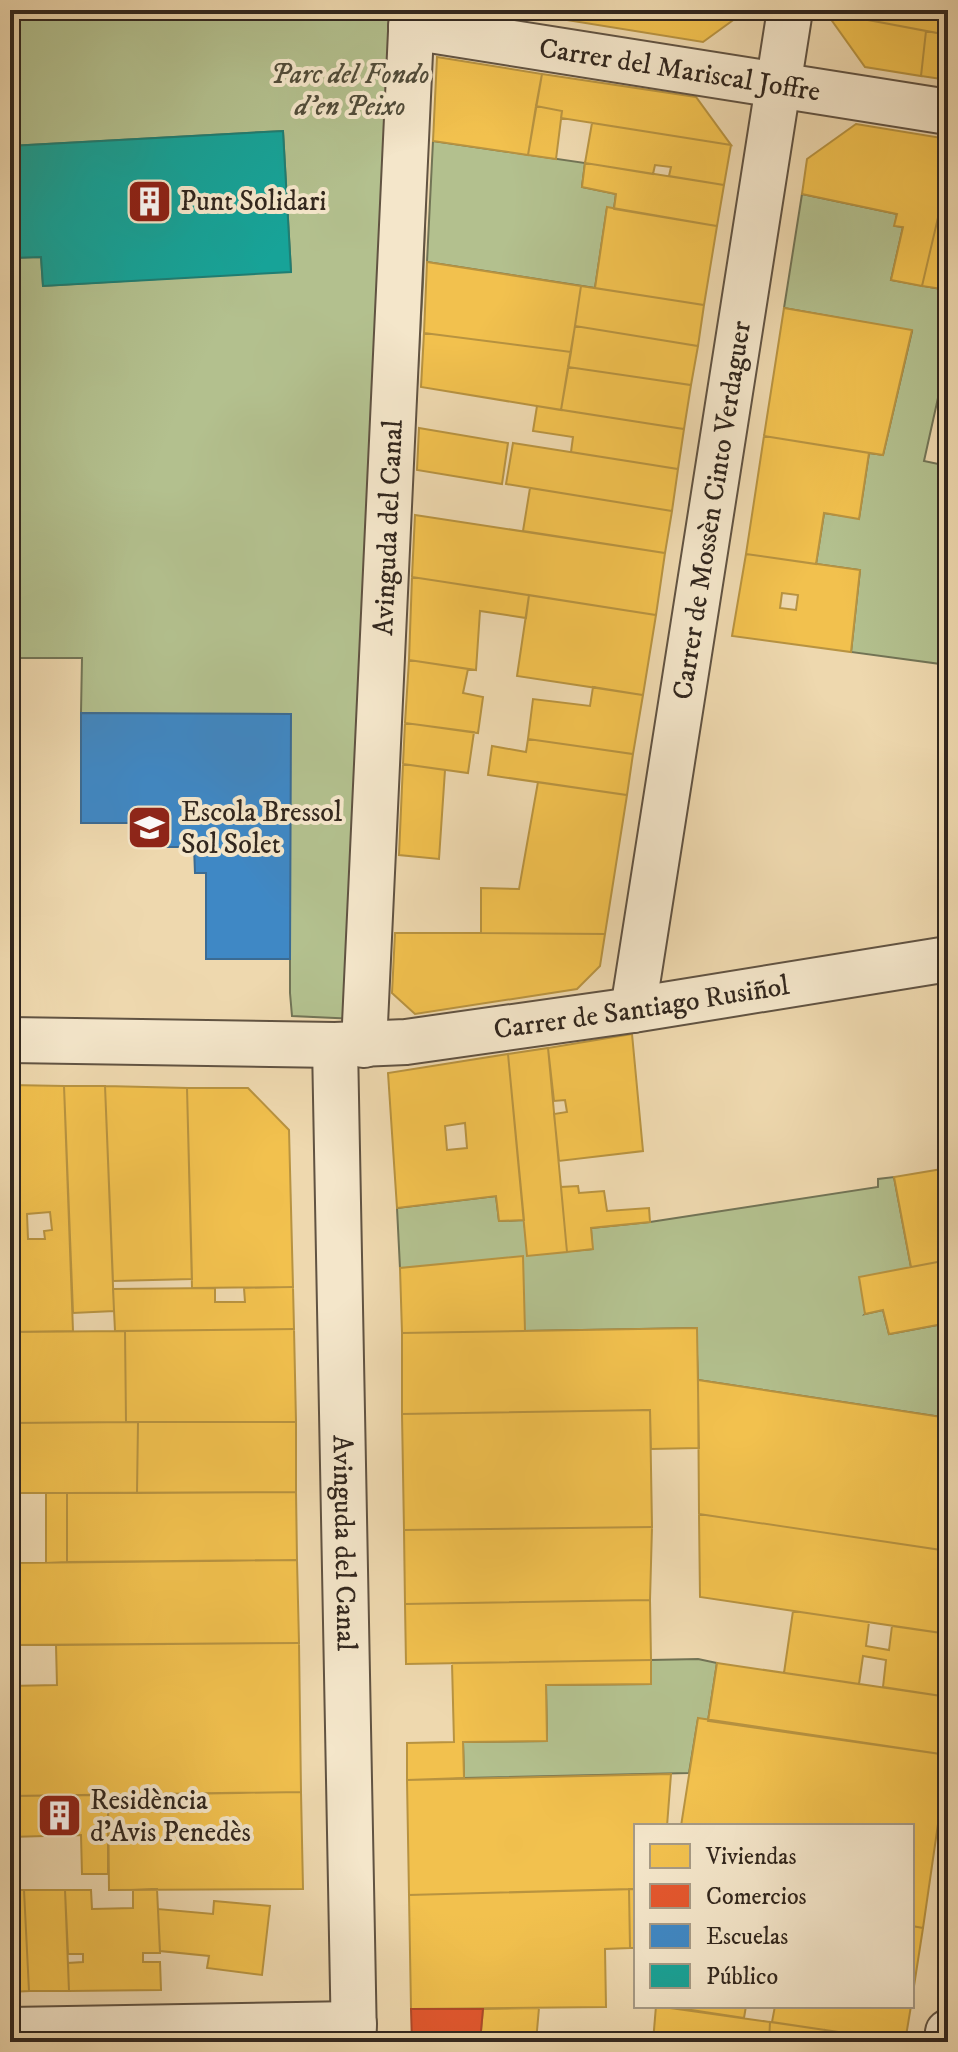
<svg xmlns="http://www.w3.org/2000/svg" width="958" height="2052" font-family="'IM FELL DW Pica',serif">
  <style>
    .green { fill: #b3c08e; stroke: #727456; stroke-width: 2 }
    .homes { fill: #f2c14e; stroke: #b89340; stroke-width: 2; fill-rule: evenodd }
    .shops { fill: #e4572e; stroke: #af4929; stroke-width: 2 }
    .schools { fill: #3f88c5; stroke: #3b6b93; stroke-width: 2 }
    .public { fill: #17a398; stroke: #1f7e73; stroke-width: 2 }
    .lines { fill: none; stroke-linecap: round; stroke-linejoin: round }
    .street-casing { stroke: #615342; stroke-width: 48 }
    .street { stroke: #f4e6ca; stroke-width: 44 }
    .labels { text-anchor: middle; dominant-baseline: central; stroke-width: 8; stroke-linejoin: round; paint-order: stroke }
    .street-label { font-size: 28px; fill: #32271e; stroke: #f4e6ca }
    .park-label { font-size: 28px; font-style: italic; fill: #524d3a; stroke: #f4e6ca }
    .poi-label { font-size: 28px; fill: #32271e; stroke: #f4e6ca; text-anchor: start }
  </style>
  <rect width="100%" height="100%" fill="#eed8ae"/>
  <filter id="stains"><feTurbulence type="fractalNoise" baseFrequency=".0025" numOctaves="4"/><feColorMatrix values="0 0 0 0 .2 0 0 0 0 .09 0 0 0 0 .02 0 0 0 .5 -.17"/></filter>
  <radialGradient id="worn" r=".72"><stop offset=".6" stop-color="#630" stop-opacity="0"/><stop offset="1" stop-color="#630" stop-opacity=".3"/></radialGradient>
  <path class="green" d="M10 10H432L423 282 381 1015 357 1019 292 1016 290 993V715L81 713 82 658H10V258L41 257 43 286 291 271 283 131 10 146Z
    M433 141 585 163 582 187 616 194 614 209 607 208 595 288 427 262Z
    M802 194 897 214 895 226 903 227 891 280 941 289 948 264V353L924 461 948 466V665L851 652 860 570 816 564 824 513 859 518 869 453 883 455 912 331 784 308Z
    M894 1177 911 1267 865 1314 883 1310 889 1334 948 1323V1418L698 1380 696 1328 525 1331 400 1268 397 1208 496 1196 499 1221 524 1220 528 1255 592 1249 591 1228 650 1222 878 1187V1179Z
    M698 1659 717 1663 708 1721 698 1719 689 1773 464 1778 463 1742 547 1741 546 1685 651 1684V1660Z"/>
  <path class="homes" d="M505 10H747L703 42Z
    M832 10H948V35L831 13Z
    M831 13 926 31 921 76 865 67 830 18Z
    M926 31 948 35V80L921 76Z
    M437 57 542 74 528 155 433 141Z
    M542 74 696 97 731 145 561 118 562 111 536 106Z
    M536 106 562 111 556 159 528 155Z
    M592 123 731 145 724 185 669 176 671 167 655 165 653 174 585 163Z
    M856 124 948 139V175L922 286 891 280 903 227 894 226 897 214 802 194 807 159Z
    M585 163 724 185 717 226 614 209 616 194 582 187Z
    M948 175V264L942 289 922 286Z
    M607 207 717 226 704 305 595 288Z
    M427 262 581 286 571 352 424 333Z
    M581 286 704 305 698 346 575 326Z
    M784 308 912 330 883 455 764 436Z
    M575 326 698 346 691 385 568 367Z
    M424 333 571 352 561 410 421 387Z
    M568 367 691 385 684 429 561 410Z
    M537 406 684 429 678 469 571 452 573 437 533 431Z
    M419 428 508 443 502 484 417 470Z
    M764 436 869 453 859 519 824 513 816 564 746 554Z
    M513 443 678 469 672 511 506 484Z
    M530 488 672 511 665 553 523 531Z
    M415 515 665 553 656 615 412 577Z
    M746 554 860 570 851 652 732 636ZM782 593 798 595 796 610 780 608Z
    M412 577 529 595 526 618 480 611 476 670 409 660Z
    M529 595 656 615 643 695 517 676Z
    M409 660 468 669 463 693 483 697 478 733 405 723Z
    M593 687 643 695 633 754 528 739 533 699 590 706Z
    M405 723 474 732 468 773 403 764Z
    M528 739 633 754 627 795 488 775 492 746 526 752Z
    M403 764 445 770 439 859 399 855Z
    M538 782 627 795 605 934 481 933V888L519 889Z
    M395 933H481L605 934 600 966 577 989 415 1014 392 993Z
    M632 1034 643 1151 559 1161 554 1114 567 1112 565 1100 554 1101 548 1048Z
    M548 1048 567 1252 527 1256 508 1054Z
    M508 1054 524 1220 499 1221 496 1196 397 1208 388 1073ZM465 1123 467 1148 447 1150 445 1126Z
    M10 1085 64 1086 73 1331 10 1332V1177L20 1176 19 1168 10 1169ZM50 1212 52 1230 44 1231 45 1239H28L27 1214Z
    M64 1086H105L114 1311 73 1313Z
    M105 1086 187 1088 192 1279 113 1281Z
    M187 1088H248L289 1130 293 1287 192 1288Z
    M948 1168V1260L911 1267 894 1177Z
    M578 1186 579 1193 604 1191 607 1211 649 1208 650 1222 591 1228 593 1249 567 1252 561 1187Z
    M523 1256 525 1331 402 1333 400 1268Z
    M948 1260V1323L889 1334 883 1310 865 1314 859 1277Z
    M293 1287 294 1329 115 1331 113 1289 215 1288V1302H245L244 1288Z
    M697 1328 699 1448 651 1449 650 1410 402 1414V1333Z
    M294 1329 296 1422H126L125 1331Z
    M125 1331 126 1422 10 1423V1332Z
    M698 1380 948 1418V1551L699 1514Z
    M650 1410 652 1527 404 1530 402 1414Z
    M138 1422H296V1492L137 1493Z
    M138 1422 137 1493H10V1423Z
    M296 1492 297 1560 67 1562V1493Z
    M46 1493H67V1562L46 1563Z
    M699 1514 948 1551V1634L700 1597Z
    M652 1527 650 1600 405 1604 404 1530Z
    M297 1560 299 1643 10 1645V1563Z
    M650 1600 651 1660 406 1664 405 1604Z
    M793 1611 869 1622 866 1646 889 1650 892 1626 948 1634V1697L883 1687 886 1660 863 1656 859 1684 784 1673Z
    M299 1643 301 1792 10 1796V1686L57 1685 56 1645Z
    M651 1660V1684L546 1685 547 1741 463 1742 464 1778 407 1780V1743L454 1742 452 1663Z
    M717 1663 948 1697V1755L708 1721Z
    M698 1718 948 1755 923 1928 912 1926V1826H681Z
    M671 1774 667 1826H636V1889L409 1895 407 1780Z
    M301 1792 303 1889 109 1890 108 1795Z
    M108 1795V1874H82L81 1835 10 1837V1796Z
    M157 1889 160 1953H143V1962H160L161 1990 69 1991 68 1963 83 1962V1954H68L65 1890H91L92 1909 133 1908V1890Z
    M629 1889 630 1948 605 1949 606 2007 411 2009 409 1895Z
    M629 1889H636V1948H630Z
    M10 1890H24L29 1991 10 1992Z
    M24 1890H65L69 1991H29Z
    M214 1901 270 1906 262 1975 207 1968 209 1956 160 1951 158 1909 213 1914Z
    M912 1926 923 1928 914 1986 912 1985Z
    M656 2006 770 2022 769 2042H653Z
    M665 2006H746L744 2018Z
    M775 2006H911L905 2042 772 2022Z
    M539 2008 536 2042H480L483 2009Z
    M770 2022 825 2030 824 2042H769Z
    M825 2030 903 2042H824Z
    M595 2034 653 2039V2042H594Z
    M537 2035 594 2039V2042H536Z"/>
  <path class="shops" d="M411 2009H483L480 2042H412Z"/>
  <path class="schools" d="M81 713 291 714 290 959H206V873H195L194 847H149V823H81Z"/>
  <path class="public" d="M283 131 291 272 43 286 41 257 10 258V146Z"/>
  <g class="lines">
    <defs>
      <g id="street">
        <path id="s1" d="M411 27 948 112"/>
        <path id="s2" d="M633 1010 790 10"/>
        <path id="s3" d="M10 1040 335 1045 406 1042 633 1010 948 959"/>
        <path id="s4" d="M335 1045 354 2042"/>
        <path id="s5" d="M364 1045 412 10"/>
        <path d="M10 2030 354 2024"/>
        <path d="M947 2042 948 2032"/>
      </g>
    </defs>
    <use href="#street" class="street-casing"/>
    <use href="#street" class="street"/>
  </g>
  <defs>
    <symbol id="building-square" viewBox="-11 -11 22 22"><rect x="-9" y="-9" width="18" height="18" rx="4" fill="#8f2418" stroke="#f4e6ca"/><path d="M-4-6H4V6H1V3H-1V6H-4ZM-2.5-4.3h1.7v1.8h-1.7ZM.8-4.3h1.7v1.8H.8ZM-2.5-1h1.7V.8h-1.7ZM.8-1h1.7V.8H.8Z" fill="#fff"/></symbol>
    <symbol id="school-square" viewBox="-11 -11 22 22"><rect x="-9" y="-9" width="18" height="18" rx="4" fill="#8f2418" stroke="#f4e6ca"/><path d="M0-5L7-2L0 1L-7-2ZM-4 1L0 2.5L4 1V4Q0 6-4 4Z" fill="#fff"/></symbol>
  </defs>
  <g fill-rule="evenodd">
    <use href="#building-square" x="124" y="176" width="51" height="51"/>
    <use href="#school-square" x="124" y="802" width="51" height="51"/>
    <use href="#building-square" x="34" y="1790" width="51" height="51"/>
  </g>
  <g class="labels">
    <g class="street-label">
      <text stroke="none"><textPath href="#s1" startOffset="272">Carrer del Mariscal Joffre</textPath></text>
      <text stroke="none"><textPath href="#s2" startOffset="506">Carrer de Mossèn Cinto Verdaguer</textPath></text>
      <text stroke="none"><textPath href="#s5" startOffset="518">Avinguda del Canal</textPath></text>
      <text stroke="none"><textPath href="#s3" startOffset="634">Carrer de Santiago Rusiñol</textPath></text>
      <text stroke="none"><textPath href="#s4" startOffset="498">Avinguda del Canal</textPath></text>
    </g>
    <g class="park-label">
      <text x="350" y="74">Parc del Fondo<tspan x="350" dy="32">d'en Peixo</tspan></text>
    </g>
    <g class="poi-label">
      <text x="180" y="201">Punt Solidari</text>
      <text x="181" y="812">Escola Bressol<tspan x="181" dy="32">Sol Solet</tspan></text>
      <text x="90" y="1800">Residència<tspan x="90" dy="32">d'Avis Penedès</tspan></text>
    </g>
  </g>
  <rect width="958" height="2052" fill="none" stroke="#eed8ae" stroke-width="40"/>
  <rect x="12" y="12" width="934" height="2028" fill="none" stroke="#32271e" stroke-width="4"/>
  <rect x="20" y="20" width="918" height="2012" fill="none" stroke="#32271e" stroke-width="2"/>
  <rect x="634" y="1824" width="280" height="184" fill="#f4e6ca" stroke="#a69a85" stroke-width="2"/>
  <rect x="650" y="1844" width="40" height="24" fill="#f2c14e" stroke="#a69a85" stroke-width="2"/>
  <text x="706" y="1864" font-size="24" fill="#32271e">Viviendas</text>
  <rect x="650" y="1884" width="40" height="24" fill="#e4572e" stroke="#a69a85" stroke-width="2"/>
  <text x="706" y="1904" font-size="24" fill="#32271e">Comercios</text>
  <rect x="650" y="1924" width="40" height="24" fill="#3f88c5" stroke="#a69a85" stroke-width="2"/>
  <text x="706" y="1944" font-size="24" fill="#32271e">Escuelas</text>
  <rect x="650" y="1964" width="40" height="24" fill="#17a398" stroke="#a69a85" stroke-width="2"/>
  <text x="706" y="1984" font-size="24" fill="#32271e">Público</text>
  <rect width="100%" height="100%" filter="url(#stains)"/>
  <rect width="100%" height="100%" fill="url(#worn)"/>
</svg>
